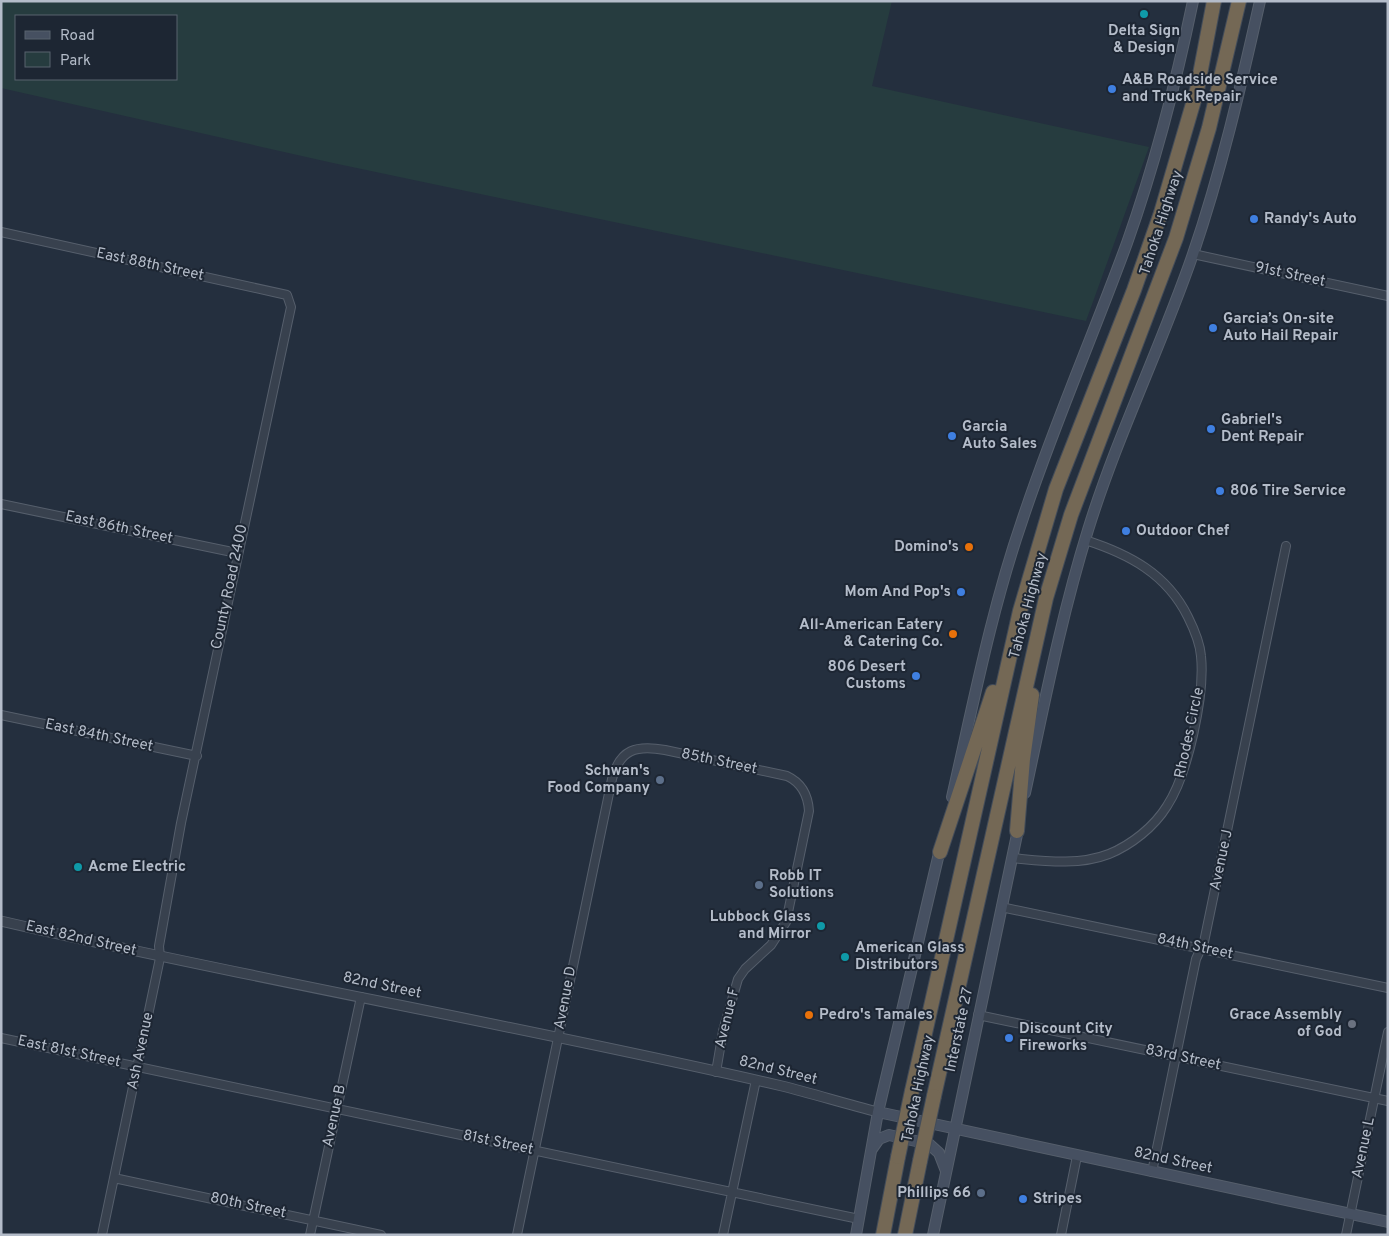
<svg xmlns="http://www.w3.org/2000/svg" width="1389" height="1236" font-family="Overpass,sans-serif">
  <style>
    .green { fill: #263c3f; fill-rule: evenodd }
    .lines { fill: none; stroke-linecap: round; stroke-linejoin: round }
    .minor-casing { stroke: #565f6c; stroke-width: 10 }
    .tertiary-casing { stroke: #565f6c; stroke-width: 11 }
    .secondary-casing { stroke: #565f6c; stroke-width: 12 }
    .motorway-casing { stroke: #434c59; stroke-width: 16 }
    .minor { stroke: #38414e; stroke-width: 8 }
    .tertiary { stroke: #38414e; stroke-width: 9 }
    .secondary { stroke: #465061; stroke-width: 10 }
    .motorway { stroke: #746855; stroke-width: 14 }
    .motorway-bridge-casing { stroke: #434c59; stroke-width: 16; stroke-linecap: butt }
    .motorway-bridge { stroke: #746855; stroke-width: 14 }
    .culture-dot { fill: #0f9aa8; stroke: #1d2633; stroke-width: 2 }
    .shop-dot { fill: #3f7fe0; stroke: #1d2633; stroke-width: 2 }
    .food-dot { fill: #e8710a; stroke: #1d2633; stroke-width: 2 }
    .service-dot { fill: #5c6f8a; stroke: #1d2633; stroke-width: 2 }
    .worship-dot { fill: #6b7280; stroke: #1d2633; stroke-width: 2 }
    .labels { text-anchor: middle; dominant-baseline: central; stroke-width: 4; stroke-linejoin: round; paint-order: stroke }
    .poi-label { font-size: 15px; font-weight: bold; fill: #b4bcc9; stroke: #1d2633; text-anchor: start }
    .street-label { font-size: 15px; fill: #b4bcc9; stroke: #1d2633 }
  </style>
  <rect width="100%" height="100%" fill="#242f3e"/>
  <path class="green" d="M1 1H892L872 86 1149 147 1086 321 333 163 1 88ZM16 16H176V79H16Z"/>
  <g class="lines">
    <defs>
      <path id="minor" d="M1 232 287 295 291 307 181 823 159 946 160 958 102 1235
        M1193 254 1388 296
        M1 504 237 553
        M1 715 197 756
        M1012 858C1044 861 1078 866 1109 854 1131 845 1154 827 1167 806 1188 774 1205 695 1201 656 1200 643 1194 629 1188 617 1167 574 1129 554 1085 540
        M1001 907 1388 988
        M978 1015 1388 1101
        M1 1038 859 1219
        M1152 1172 1196 959 1204 942 1286 546
        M114 1178 381 1235
        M310 1235 361 997
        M517 1235 612 779C620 749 636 745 665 750L787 776C802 783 808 795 809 811L786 922 771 945 745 969 738 979 723 1031 716 1072
        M723 1235 756 1080
        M1061 1235 1077 1156
        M1346 1235 1388 1032"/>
      <path id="tertiary" d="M1 921C260 981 523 1026 782 1086 814 1094 846 1104 878 1112"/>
      <path id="secondary" d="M1025 793C1044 705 1061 617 1088 530 1117 436 1161 347 1193 254 1221 172 1241 86 1260 1
        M952 797C973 705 991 611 1022 521 1053 427 1093 336 1127 243 1155 164 1176 83 1193 1
        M878 1112 1388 1222
        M872 1149 879 1139 889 1135 929 1144 939 1153 946 1171
        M856 1235 878 1112 941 845
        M933 1235 1019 825"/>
      <path id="motorway" d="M1017 831 1023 759 1032 695
        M940 852 993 692
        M912 1091 1020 611 1056 489 1134 290 1161 213 1197 90 1214 1
        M934 1096 1046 598 1071 515 1176 238 1209 128 1239 1
        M883 1235 898 1157
        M905 1235 920 1161"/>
    </defs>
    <use href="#minor" class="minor-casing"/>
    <use href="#tertiary" class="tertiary-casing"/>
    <use href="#secondary" class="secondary-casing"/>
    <use href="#motorway" class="motorway-casing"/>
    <use href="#minor" class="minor"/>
    <use href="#tertiary" class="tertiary"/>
    <use href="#secondary" class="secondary"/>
    <use href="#motorway" class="motorway"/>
    <defs>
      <path id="motorway-bridge" d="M898 1157 912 1091
        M920 1161 934 1096"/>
    </defs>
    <use href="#motorway-bridge" class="motorway-bridge-casing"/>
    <use href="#motorway-bridge" class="motorway-bridge"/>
  </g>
  <g class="culture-dot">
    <circle cx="1144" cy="14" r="5"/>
    <circle cx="78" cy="867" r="5"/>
    <circle cx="821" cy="926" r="5"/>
    <circle cx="845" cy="957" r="5"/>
  </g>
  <g class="shop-dot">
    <circle cx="1112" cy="89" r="5"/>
    <circle cx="1254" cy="219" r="5"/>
    <circle cx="1213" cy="328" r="5"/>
    <circle cx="1211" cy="429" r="5"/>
    <circle cx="952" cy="436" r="5"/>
    <circle cx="1220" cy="491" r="5"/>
    <circle cx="1126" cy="531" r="5"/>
    <circle cx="961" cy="592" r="5"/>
    <circle cx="916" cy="676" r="5"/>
    <circle cx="1009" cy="1038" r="5"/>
    <circle cx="1023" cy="1199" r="5"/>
  </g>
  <g class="food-dot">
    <circle cx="969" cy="547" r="5"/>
    <circle cx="953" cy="634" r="5"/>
    <circle cx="809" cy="1015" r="5"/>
  </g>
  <g class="service-dot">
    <circle cx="660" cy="780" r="5"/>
    <circle cx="759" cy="885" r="5"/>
    <circle cx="981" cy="1193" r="5"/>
  </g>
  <circle class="worship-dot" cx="1352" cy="1024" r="5"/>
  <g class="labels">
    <g class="poi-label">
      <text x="1144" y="31" text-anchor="middle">Delta Sign<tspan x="1144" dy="17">&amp; Design</tspan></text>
      <text x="1122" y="80">A&amp;B Roadside Service<tspan x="1122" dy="17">and Truck Repair</tspan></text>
      <text x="1264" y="219">Randy's Auto</text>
      <text x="1223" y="319">Garcia’s On-site<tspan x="1223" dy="17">Auto Hail Repair</tspan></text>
      <text x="1221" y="420">Gabriel's<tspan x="1221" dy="17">Dent Repair</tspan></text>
      <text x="962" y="427">Garcia<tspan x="962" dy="17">Auto Sales</tspan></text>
      <text x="1230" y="491">806 Tire Service</text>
      <text x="1136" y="531">Outdoor Chef</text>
      <text x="959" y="547" text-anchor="end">Domino's</text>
      <text x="951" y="592" text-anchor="end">Mom And Pop's</text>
      <text x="943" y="625" text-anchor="end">All-American Eatery<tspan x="943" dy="17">&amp; Catering Co.</tspan></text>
      <text x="906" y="667" text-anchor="end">806 Desert<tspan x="906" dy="17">Customs</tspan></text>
      <text x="650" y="771" text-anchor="end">Schwan's<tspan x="650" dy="17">Food Company</tspan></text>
      <text x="88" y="867">Acme Electric</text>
      <text x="769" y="876">Robb IT<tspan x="769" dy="17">Solutions</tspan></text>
      <text x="811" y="917" text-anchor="end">Lubbock Glass<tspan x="811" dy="17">and Mirror</tspan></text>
      <text x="855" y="948">American Glass<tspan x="855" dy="17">Distributors</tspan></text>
      <text x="819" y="1015">Pedro's Tamales</text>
      <text x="1342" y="1015" text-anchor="end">Grace Assembly<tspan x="1342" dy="17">of God</tspan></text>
      <text x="1019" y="1029">Discount City<tspan x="1019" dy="17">Fireworks</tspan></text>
      <text x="971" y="1193" text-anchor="end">Phillips 66</text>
      <text x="1033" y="1199">Stripes</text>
    </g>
    <g class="street-label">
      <text transform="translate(1162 223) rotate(-72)">Tahoka Highway</text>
      <text transform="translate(150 265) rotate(12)">East 88th Street</text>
      <text transform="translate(1290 275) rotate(12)">91st Street</text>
      <text transform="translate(119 528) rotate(12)">East 86th Street</text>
      <text transform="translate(230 587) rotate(-78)">County Road 2400</text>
      <text transform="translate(1029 606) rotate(-75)">Tahoka Highway</text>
      <text transform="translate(1190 733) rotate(-78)">Rhodes Circle</text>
      <text transform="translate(99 736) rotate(12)">East 84th Street</text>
      <text transform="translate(719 762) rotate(12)">85th Street</text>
      <text transform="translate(1222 860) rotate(-78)">Avenue J</text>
      <text transform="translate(81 939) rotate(13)">East 82nd Street</text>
      <text transform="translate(1195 947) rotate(12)">84th Street</text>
      <text transform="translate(382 986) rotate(12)">82nd Street</text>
      <text transform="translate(566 998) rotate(-79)">Avenue D</text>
      <text transform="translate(728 1018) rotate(-76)">Avenue F</text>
      <text transform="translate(960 1030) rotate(-78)">Interstate 27</text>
      <text transform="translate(141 1051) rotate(-78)">Ash Avenue</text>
      <text transform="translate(69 1052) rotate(12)">East 81st Street</text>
      <text transform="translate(1183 1058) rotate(12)">83rd Street</text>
      <text transform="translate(778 1071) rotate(14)">82nd Street</text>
      <text transform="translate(919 1089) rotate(-78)">Tahoka Highway</text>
      <text transform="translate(335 1116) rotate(-78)">Avenue B</text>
      <text transform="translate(498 1143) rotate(12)">81st Street</text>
      <text transform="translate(1364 1148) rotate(-78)">Avenue L</text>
      <text transform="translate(1173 1161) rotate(12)">82nd Street</text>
      <text transform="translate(248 1206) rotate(12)">80th Street</text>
    </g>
  </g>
  <rect width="1389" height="1236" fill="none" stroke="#b4bcc9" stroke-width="5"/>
  <rect x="15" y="15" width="162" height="65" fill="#1d2633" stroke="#59626f"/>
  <rect x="25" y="31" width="25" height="8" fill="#465061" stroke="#59626f"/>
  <text x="60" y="40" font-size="15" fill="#b4bcc9">Road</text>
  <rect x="25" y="52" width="25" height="15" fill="#263c3f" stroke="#59626f"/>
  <text x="60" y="65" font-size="15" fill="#b4bcc9">Park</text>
</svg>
